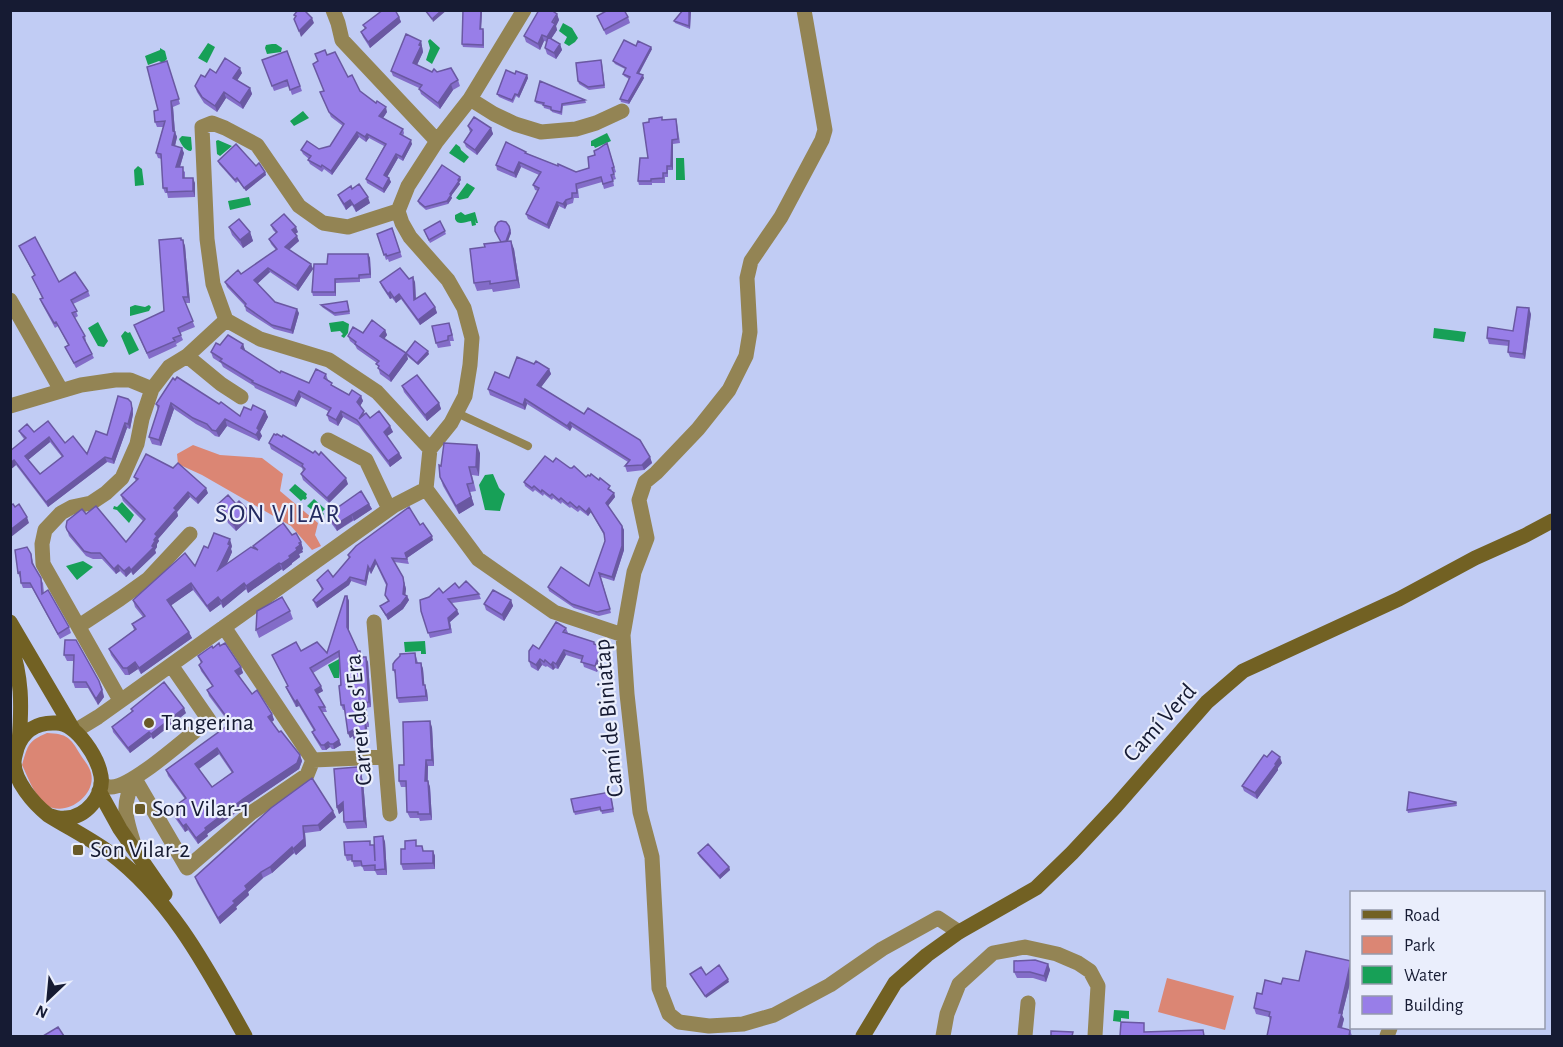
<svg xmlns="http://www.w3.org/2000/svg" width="1563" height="1047" font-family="'Alegreya Sans',sans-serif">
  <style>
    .green { fill: #db8674 }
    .water { fill: #17a057 }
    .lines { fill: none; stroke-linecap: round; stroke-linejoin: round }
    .lane { stroke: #938454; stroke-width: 8 }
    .street { stroke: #938454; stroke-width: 15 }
    .secondary { stroke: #726123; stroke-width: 15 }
    .wall { fill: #836cc8; fill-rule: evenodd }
    .shaded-wall { fill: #6a58a2 }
    .building { fill: #987ee8; stroke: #6a58a2; stroke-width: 1.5; fill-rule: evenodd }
    .poi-dot { fill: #695a27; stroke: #eaeefc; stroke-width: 2 }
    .labels { text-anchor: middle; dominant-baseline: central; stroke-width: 4.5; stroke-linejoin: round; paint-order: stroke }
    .street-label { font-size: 24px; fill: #161b33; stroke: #eaeefc }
    .poi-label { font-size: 24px; fill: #161b33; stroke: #eaeefc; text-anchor: start }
    .neighbourhood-label { font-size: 26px; letter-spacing: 1.5px; fill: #232b60; stroke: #eaeefc }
  </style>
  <rect width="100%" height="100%" fill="#c1ccf4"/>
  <path class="green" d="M193 445 220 455 262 458 283 474 280 491 318 523 315 535 321 546 312 550 291 526 202 475 178 464 177 454Z
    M47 733C67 734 70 737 80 754 83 759 90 767 91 773 97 796 64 819 45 804 34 795 28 777 22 765 28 745 28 741 47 733Z
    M1167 978 1234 996 1225 1030 1158 1012Z"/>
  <path class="water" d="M563 23 572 28 578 38 575 42 569 46 564 43 567 37 559 31Z
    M430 39 440 48 432 64 426 60 430 48 428 41Z
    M208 43 215 47 207 63 198 58Z
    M272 44H276L282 48 281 52 267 54 265 48 266 45Z
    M160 48 165 51 167 59 163 63 159 61 148 65 145 56 160 50Z
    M303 111 309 118 294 126 290 121Z
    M607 133 611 141 595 148 594 146H591V141Z
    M182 136 191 137 192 149 191 151C185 151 181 144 179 139Z
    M218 140 232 146 220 156 217 154 216 141Z
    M456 144 460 147 461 150 469 157 464 163 449 153Z
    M676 158H684L685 180H676Z
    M138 166 142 169 144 185 135 186 134 170Z
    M467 183 475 188 468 198 459 200 456 198Z
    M249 197 251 205 230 210 228 201Z
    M461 212 465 215 475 212 478 223H476L475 220 476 225 472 226 471 221C465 222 458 226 455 219V215Z
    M135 305 145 307 149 305 151 307 149 311 130 316V307Z
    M343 321 349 324 348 333 344 338 341 336 343 334 340 331 331 332 329 323Z
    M98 322 108 341 104 347 98 346 88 328Z
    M1434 328 1466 332 1464 342 1433 338Z
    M125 331 128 333 130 332 139 350 129 355 121 336Z
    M493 474 499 488 505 494 500 511 485 510 479 485 485 475Z
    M295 484 307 494 306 496 307 498 305 500 303 499 301 501 289 490Z
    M314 499 325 509 322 512 324 514 321 517 307 506Z
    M122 502 134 515 129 523 117 510 113 509 114 506 117 507Z
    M83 561 93 567 77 580 66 566Z
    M425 641 426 654H421V651L405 652 404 642Z
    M341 658 339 678H334L328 665Z
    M1114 1010 1129 1011V1019L1121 1018V1022L1113 1021Z"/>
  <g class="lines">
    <path class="lane" d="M457 413 528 446"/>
    <path class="street" d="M333 10 338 23 342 40 437 141
      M804 10 825 130 822 140 781 217 751 261 747 278 750 332 746 356 729 390 698 429 656 473 645 482 639 500 647 538 634 572 623 635 627 694 640 812 652 857 659 988 669 1014 679 1022 709 1026 743 1024 774 1015 830 985 882 949 938 918 959 932
      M470 99 494 114 515 124 541 132 576 129 596 123 622 111
      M398 211 348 227 323 223 299 206 257 145 225 128 212 123 202 127 207 239 213 284 226 320 260 339 329 360 377 392 430 449
      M10 300 61 390
      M187 356 221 384 241 397
      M10 406 81 385 115 380H130L152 389
      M328 440 366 460 389 509
      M426 489 430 449 451 423 465 396 470 365 472 338 464 308 448 280 410 237 402 223 398 211 408 186 437 141 470 99 524 10
      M426 489 478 559 554 612 623 635
      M374 622 390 814
      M79 626 120 599 148 579 190 534
      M224 627 313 760
      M120 700 43 564 42 544 45 530 61 513 72 507 91 503 106 493 122 478 137 444 142 419 152 389 169 367 187 356 226 320
      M75 731 98 717 395 505 426 489
      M135 779 187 868 251 813 307 775 313 760 384 757
      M135 779C120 805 126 820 135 847
      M101 784C104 785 107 787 110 787 131 789 190 734 209 720L171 665
      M943 1036 947 1014 959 984 993 953 1025 947 1057 954 1078 963 1090 971 1098 986 1095 1036
      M1025 1036 1028 1003
      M1387 1036 1390 1028"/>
    <path class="secondary" d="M10 622 73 729
      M10 641C22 679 22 703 19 743
      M99 791 120 829 165 894
      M48 815C54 817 60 819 66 818 86 817 104 796 101 776 98 758 77 723 56 723 37 722 23 731 17 748 16 753 14 757 14 762 14 781 34 804 48 815 69 828 91 839 110 853 172 900 208 970 245 1036
      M863 1036 895 983 927 955 959 932 1036 888 1072 853 1116 806 1207 702 1243 671 1399 599 1475 558 1526 535 1552 521"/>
  </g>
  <path class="wall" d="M463 10H482L481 29H483L484 32V48L463 47 462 44Z
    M691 10 690 29 675 23 674 21Z
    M557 14 559 20 556 26 557 30 551 39 560 44 562 50 556 59 547 54 545 48 547 42 544 41 540 50 526 42 524 36Z
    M597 16 628 17 630 23 606 35Z
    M399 17 401 22 370 48 363 37 361 32 365 29 363 25Z
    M421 41 423 52 417 65 432 72H437L458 80 460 86 453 90 440 109 421 94 419 88 393 76 391 71Z
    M652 49 639 74 644 78 629 104 621 102 620 99 629 79 624 76 623 74 625 69 615 64 613 61Z
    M287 51 302 91 292 95 289 86 274 91 262 60Z
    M327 55 360 91 387 112 383 118 403 129 404 133 403 136 412 144 403 161 398 158 387 177 389 178 391 182 384 193 367 183 366 179 384 146 369 138 366 142 359 137 332 175 324 169 322 172 310 164 308 160 309 159 303 154 301 150 319 149 330 146 343 126 331 117 320 92 324 91 318 62Z
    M167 61 180 104 173 107 175 132 177 137 175 146 184 153 180 167 185 172V178L195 183V197L168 198 167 193H165L163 188 162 159 158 158 156 153 163 127H157L155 122 158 110Z
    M602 63 605 88 589 90 579 84 578 81Z
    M216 73H242L237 80 250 88 252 94 243 109 226 98 217 112 204 103 197 92 195 86 205 77Z
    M527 75 528 78 519 98 516 96 513 103 499 97 497 94Z
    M585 100 586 103 563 106 562 115 552 112 551 110 544 108 543 105 536 103 535 101Z
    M676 119 677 123 680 143 673 144V170H668V177H665V183H652V185H639L638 181 663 120Z
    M468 126 491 128 493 134 477 155 466 147 464 142 470 132Z
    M607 143 616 172 614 173 616 179 613 180 614 186 604 189 602 182 578 189 579 198H574L573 203 567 205 565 209 559 206 549 229 528 219 526 214 538 191 535 190 533 185 539 175 521 167 516 178 497 170 496 165 526 152V153L558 166 576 172 589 168 598 149Z
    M218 161 256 166 265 172 266 175 246 191 238 181 236 183 219 164Z
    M460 177 461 180 459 182 460 184 451 196 452 198 448 204 426 210 419 204 418 201Z
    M352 189 370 203 356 212 352 205 346 210 340 200 338 195Z
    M440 221 446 234 430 243 425 233Z
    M271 225 298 232 295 234 299 241 289 250 311 264 313 269 298 291 270 272 257 284 275 302 299 313 293 334 274 329 246 311 245 306 227 287 225 282 241 274 276 250 271 244 269 239 276 233 273 230Z
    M229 227 250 232 253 241 243 248 232 235Z
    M392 228 402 257 389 262 388 259 386 260 377 234Z
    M510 229 511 233 508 241 514 249 520 288 493 292 492 289 477 291 474 283 485 247 501 242 495 231Z
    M181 238 185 246 190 303H185L195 327 180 333 183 340 176 344 177 346 149 359 136 330 164 311Z
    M19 246 59 282 88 291 90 296 73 304 78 316 75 318 85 336 86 341H85L94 358 76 368 65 347 68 345 58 326 55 328 42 304 40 299 42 298 32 277 34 275Z
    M368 254 370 258 371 278 360 279V282L336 283V296H313L312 292 327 264Z
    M409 279 415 282 416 299 435 307 437 313 420 325 401 299 396 303 392 298 390 299 382 287 380 282Z
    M348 304 350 314 335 316 322 307 321 305Z
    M1531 314 1525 359 1510 357 1508 352 1509 346 1489 344 1487 338 1513 331Z
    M451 328 454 341H450L451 346 438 348 436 343Z
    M385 330 387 335 384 339 406 353 408 359 391 382 380 374 377 363 357 349 355 345 350 341 348 336Z
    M243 344 245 350V351L280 373 309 383 326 374 328 380 333 386 349 395 361 396 363 401 360 406 365 414 370 418 390 426 393 432 387 436 402 458 390 467 359 426 343 417 338 426 329 421 327 415 328 411 301 397 296 407 255 388 254 386 223 367 221 363 213 358 211 352 220 345Z
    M406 353 429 354 418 365 407 356Z
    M534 364 549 369 551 374 541 387 650 457 652 463 644 470 627 472 625 466 628 462 572 427 570 431 527 404 525 410 490 395 488 389Z
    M173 378 240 416 251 410 265 411 268 417 260 432 262 436 259 441 227 426 219 437 215 436 209 431 196 424 174 409 161 446 152 444 149 437 158 410 156 404Z
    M402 386 439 403 441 409 427 421 404 392Z
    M133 407V414L130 429 127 428 114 464 107 462 48 507 16 465 10 470 24 439 21 435 19 431 34 432 65 443 87 454 107 435ZM50 442 62 457 40 474 28 460Z
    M269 443 348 484 329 503 303 480 301 474 303 471 302 468 271 449Z
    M480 453 479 476 472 475 476 491 470 492 474 505 459 514 443 486 440 477 441 466Z
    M553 462 570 468 612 490 611 491 614 493 615 497 608 506 622 526 624 530V550L614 581 601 577 611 613 599 616 574 608 549 591 548 587 589 586 605 541 604 535 591 512 588 516 580 510 578 512 571 507 570 508 562 502 561 504 553 498 552 500 544 494 543 496 535 490 533 492 525 486 524 482Z
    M134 477 208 493 198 504 190 497 177 512 178 516 158 539 159 541 157 544V547L155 550 156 553 133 575 131 572 126 577 120 571 116 574 102 559H93L86 556 69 536 66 527 86 514 126 542 143 521 123 501 121 495 136 481Z
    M218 504H236L251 517 236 531 228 523 226 517 220 510Z
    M369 504 372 509 337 531 329 520 327 515Z
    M420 525 433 540 407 558 409 564 394 562 404 582 406 589 405 595 407 596 409 600 403 609 388 620 382 610 380 606 388 601 385 595 386 585 376 564 371 574 369 571 366 586 351 581 349 585 317 608 315 605 313 600 322 590 317 580 333 577 349 559 348 555Z
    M292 535 301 542 303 549 302 550 303 552 299 554 300 557 292 563V564L283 571 282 569 248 593 246 589 223 608 221 604 210 612 193 590 171 605 192 638 141 674 138 669 129 675H125L111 655 109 649 134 630 132 624 143 617 135 607 133 600 195 566 208 548 232 546 231 549 232 552 226 565 255 548 253 546Z
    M31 554 34 566 43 583 44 593 69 627 71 633 60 639 32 588H23L21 583 20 578 18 573Z
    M459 588 479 594 481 599 452 603 459 614 450 622 452 633 430 638 421 611 443 593Z
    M347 596 349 601V631L358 651 368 662 371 707 366 708 369 727H367L368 742 355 744 353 736 350 738 348 733 345 710H343L341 705 339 657 313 673 323 691 317 694 325 707 327 712H322L339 740 341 745 334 749H332L330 747 326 750H322L314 737 312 732 314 731 299 706 296 707 288 692 286 687 288 686 272 655 301 651 327 653Z
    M511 600 513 606 504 621 486 610 484 604Z
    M290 611 293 619 259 638 256 630Z
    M566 628 568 633 602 647 604 653 597 672 584 667 582 660 566 655 558 669 555 668 553 670 547 666 546 667 542 665 538 671 531 667 529 661 539 649Z
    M65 640 102 687 104 697 98 705 88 688H75L73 682 74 661H67L64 655Z
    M213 648 241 667 243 673 239 676 252 694 272 714 274 720 272 722 279 732 300 755 302 761 299 769 246 805 207 834 208 836 198 844 188 830 185 832 173 815 171 809 185 799 168 776 166 770 230 724 209 696 207 690 212 686 201 671 199 665 201 663 198 656ZM219 754 232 773 212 787 199 769Z
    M415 653 418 663H421L423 669 424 685 427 691 428 701 399 703 397 698 396 675 393 670Z
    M131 709 186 713 153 739 151 737 130 753 113 732 112 727 132 711Z
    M432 727 434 766H428V781L430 787 432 820 420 821 419 818H410L407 812 406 787H401L399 781 404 765Z
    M1267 757 1282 763 1278 768V770L1257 799 1244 791 1242 786Z
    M363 781 367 828 347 829 344 822 343 810 339 814 337 807Z
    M611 795 614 812 602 814 601 810 575 815 574 812Z
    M1456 802 1457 806 1408 813 1407 810Z
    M333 811 336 817 320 831 305 833 306 846 296 855 294 853 272 873 263 878 248 892 249 895 236 907 237 909 220 924 197 883 195 877Z
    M383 836 385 842 387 875H377L375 871H364L362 866 354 867 352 860 347 861 345 855 371 845H374Z
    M417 846 424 851H433L435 856V869L403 870 401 864 405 849Z
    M698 853 729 867 730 870 720 879 699 856Z
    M1351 961 1352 975 1342 1015 1344 1019 1342 1028 1350 1030 1352 1036H1267L1270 1021 1269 1017 1256 1014 1254 1008 1262 994 1281 984 1299 981Z
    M1048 964 1050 970 1046 982 1033 978H1017L1014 972Z"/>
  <path class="shaded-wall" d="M442 10H447L433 22 432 19Z
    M481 10H482L481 32 480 29Z
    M689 10H691L690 29 689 26Z
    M557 14 559 20 556 26 557 30 549 42 547 37Z
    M399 17 401 22 370 48 368 42Z
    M312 18 314 23 301 37 299 31Z
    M542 35 544 41 540 50 538 44Z
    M421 41 423 52 415 69 413 63Z
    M560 44 562 50 556 59 554 53Z
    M651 47 652 49 638 75 637 73Z
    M240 68 242 73 235 84 233 78Z
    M527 75 528 78 519 98 518 95Z
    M643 75 644 78 629 104 628 101Z
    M451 84 453 90 440 109 438 103Z
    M250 88 252 94 243 109 240 103Z
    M224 92 226 98 217 112 215 106Z
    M171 101 173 107 175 133V132L177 137 174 150 172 145 173 131Z
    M386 107 387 112 381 121 379 116Z
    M491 128 493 134 477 155 475 150Z
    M357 132 359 137 332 175 331 171Z
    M367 134 369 138 366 142 365 137Z
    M411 140 412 144 403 161 402 157Z
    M672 140 673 144V170L671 166Z
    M182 148 184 153 178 173 176 167Z
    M396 154 398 158 386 179 384 175Z
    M519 162 521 167 516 178 514 173Z
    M265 172 266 175 246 191 244 188Z
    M460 177 461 180 459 182 460 184 451 196 452 198 448 204 447 201 450 194Z
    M193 178 195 183V197L193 191Z
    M389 178 391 182 384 193 383 189Z
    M368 197 370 203 356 212 354 206Z
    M350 200 352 205 346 210 344 204Z
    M566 200 567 205 565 209 563 204Z
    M557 202 559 206 549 229 547 225Z
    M509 226 511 233 505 249 504 246Z
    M296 227 298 232 294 235 292 230Z
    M250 232 253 241 243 248 240 240Z
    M297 236 299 241 286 252 285 247Z
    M183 240 185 246 190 303 188 297Z
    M511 241 514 249 520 288 517 280Z
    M368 254 370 258 371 278 370 274Z
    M311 264 313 269 298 291 296 286Z
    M268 268 270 272 256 285 254 280Z
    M413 277 415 282 416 305 414 300Z
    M335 279 336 283V296L335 292Z
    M390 292 392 298 390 299 388 294Z
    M399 294 401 299 396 303 394 298Z
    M435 307 437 313 420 325 418 320Z
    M1529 308 1531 314 1525 359 1523 354Z
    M297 309 299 313 293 334 291 330Z
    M385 330 387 335 382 342 380 336Z
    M243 344 245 350 243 354 241 348Z
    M428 351 429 354 418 365 417 363Z
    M406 353 408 359 391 382 389 376Z
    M549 369 551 374 539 390 537 385Z
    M299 391 301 397 296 407 294 401Z
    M361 396 363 401 359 408 357 402Z
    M525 399 527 404 525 410 523 405Z
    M131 402 133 414 130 429 128 424Z
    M171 403 174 409 161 446 159 440Z
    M439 403 441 409 427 421 425 415Z
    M265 411 268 417 260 432 262 436 259 441 256 435 257 428Z
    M341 411 343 417 338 426 336 420Z
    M225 419 227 426 219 437 216 431Z
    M570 422 572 427 570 431 567 426Z
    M125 423 127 428 114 464 112 459Z
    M390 426 393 432 386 437 384 432Z
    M49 437 50 442 27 461 25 456Z
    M477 445 480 453 479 476 476 467Z
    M399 453 402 458 390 467 388 461Z
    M105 457 107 462 48 507 46 502Z
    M650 457 652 463 644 470 642 465Z
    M14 460 16 465 10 470V463Z
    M346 478 348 484 329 503 327 498Z
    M467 484 474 505 459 514 456 506Z
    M206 488 208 493 198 504 196 499Z
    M188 492 190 497 177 512 178 516 158 539 159 541 157 544V547L155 550 156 553 133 575 131 570 152 546 155 534 174 508Z
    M614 493 615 497 607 507 606 503Z
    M369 504 372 509 354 521 352 515Z
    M589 508 591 512 588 516 586 512Z
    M249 511 251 517 236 531 234 525Z
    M351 514 353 520 337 531 335 525Z
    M27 517 29 523 11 537 10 530Z
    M622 526 624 530V550L614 581 612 577Z
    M432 536 433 540 407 558 405 553Z
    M230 539 232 546 231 549 232 552 221 577 218 570Z
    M301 542 303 549 302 550 303 552 299 554 300 557 292 563V564L283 571 281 564 289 556Z
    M375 560 376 564 371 574 370 570Z
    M279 563 282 569 248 593 246 586Z
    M118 565 120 571 116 574 114 569Z
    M368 566 369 571 366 586 365 581Z
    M129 567 131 572 126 577 124 571Z
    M350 577 351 581 349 585 317 608 316 603Z
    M403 577 406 589 405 598 403 594Z
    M191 583 193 590 169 607 167 600Z
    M244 583 246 589 223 608 221 601Z
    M347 596 349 601V632L347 627Z
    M407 596 409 600 403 609 388 620 386 615Z
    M218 597 221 604 210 612 207 606Z
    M511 600 513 606 504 621 502 615Z
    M457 610 459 614 450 622 452 633 448 618Z
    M189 632 192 638 141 674 139 668Z
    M602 647 604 653 597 672 595 666Z
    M564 650 566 655 558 669 556 664Z
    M366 657 368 662 371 707 369 702Z
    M540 659 542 665 538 671 536 665Z
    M135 662 138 669 129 675 127 668Z
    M553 662 555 668 553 670 551 665Z
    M421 663 423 669 425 691 423 685Z
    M241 667 243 673 237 676 235 671Z
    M99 681 104 697 98 705 96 699Z
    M425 685 427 691 428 701 426 696Z
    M321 686 323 691 316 695 315 690Z
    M297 700 299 706 296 707 295 702Z
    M364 703 366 708 369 727 367 722Z
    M184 708 186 713 153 739 151 734Z
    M272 714 274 720 270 723 268 717Z
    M430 721 432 727 434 766 432 760Z
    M365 722 367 727 368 742 366 737Z
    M353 730 355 735 350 738 348 733Z
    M149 732 151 737 130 753 128 748Z
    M339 740 341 745 334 749 333 744Z
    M328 742 330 747 326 750 324 745Z
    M217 748 219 754 197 770 195 764Z
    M300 755 302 761 299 769 246 805 207 834 208 836 198 844 196 838 205 828Z
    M1280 757 1282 763 1278 768V770L1257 799 1255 793Z
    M426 760 428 766 427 787 425 781Z
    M361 774 363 781 367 828 364 821Z
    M428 781 430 787 432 820 430 814Z
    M343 802 345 809 339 814 337 807Z
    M333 811 336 817 320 831 318 825Z
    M186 824 188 830 185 832 183 826Z
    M303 826 305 833 306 846 296 855 293 849Z
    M383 836 385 842 387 875 385 869Z
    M292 847 294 853 272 873 270 867Z
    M433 851 435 856V869L433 863Z
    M729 867 730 870 720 879 719 876Z
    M261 872 263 878 248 892 249 895 236 907 237 909 220 924 218 918 233 901 245 886Z
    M1351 961 1352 975 1342 1015 1344 1019 1340 1033 1338 1027 1339 1013Z
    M1048 964 1050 970 1046 982 1044 976Z
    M728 979 729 982 706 998 705 996Z"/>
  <path class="building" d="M298 10H304L312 18 299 31 294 19 296 16 294 15Z
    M383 10H395L399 17 368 42 361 32 366 28 363 25Z
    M425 10H442L432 19Z
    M463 10H481L480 29H483V45L462 44Z
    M539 10H551L557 14 552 22 555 24 547 37 542 35 538 44 524 36Z
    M608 10H624L628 17 604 30 597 16Z
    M683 10H689V26L674 21Z
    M406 34 421 41 419 45 421 46 413 63 432 72 434 69 437 72 451 68 458 80 451 84 438 103 419 89 422 85 391 71Z
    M548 37 560 44 554 53 545 48Z
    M624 40 636 46 638 41 651 47 637 73 643 75 628 101 620 99 630 77 623 74 626 68 613 61Z
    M325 50 327 55 335 52 348 77 352 75 360 91 376 103 377 101 386 107 379 116 403 129 400 134 411 140 402 157 396 154 384 175 389 178 383 189 366 179 386 144 367 134 365 137 357 132 331 171 322 165 321 167 308 160 311 156 301 150 307 141 319 149 330 146 344 124 329 112 320 92 324 91 313 64 318 61 315 54Z
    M287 51 300 86 290 90 287 80 272 86 262 60Z
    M225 58 240 68 233 78 250 88 240 103 224 92 215 106 202 97 195 86 201 75 205 77 210 69 216 73Z
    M601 60 604 85 588 87 578 81 576 63Z
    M167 61 179 99 171 101 173 131 175 132 172 145 182 148 176 167H183V178H193V191L167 192V188H163L161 154 156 153 165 121 155 122 154 111 158 110 147 67Z
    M506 70 515 74 516 71 527 75 518 95 515 94 512 100 497 94Z
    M540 81 585 100 562 104 561 112 551 110V107L543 105 544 103 535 101Z
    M474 117 491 128 475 150 464 142 472 130 468 126Z
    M662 117V120L676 119 678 139 672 140 671 166H667V173H663V178L651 179V181H638L640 158H648L643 123 649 122V119Z
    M506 142 526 152 525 153 558 166V164L576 172 589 168 588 157 595 155 594 151 598 149 607 143 614 167 612 168 614 174 611 175 613 181 603 184 601 177 576 184 577 193H572V198L566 200 563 204 557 202 547 225 526 214 539 188 533 185 541 172 519 162 514 173 496 165Z
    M236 144 256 166 259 163 265 172 244 188 237 178 235 180 218 161Z
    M442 165 460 177 458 180 459 181 450 194 451 195 447 201 425 207 418 201Z
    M359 184 368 197 354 206 350 200 344 204 338 195 351 186 352 189Z
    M284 214 296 227 292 230 297 236 285 247 311 264 296 286 268 268 254 280 275 302 297 309 291 330 272 325 245 306 246 304 225 282 238 270 241 274 277 249 269 239 277 232 271 225Z
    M239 219 250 232 240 240 229 227Z
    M440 221 445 231 429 240 424 230Z
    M501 221 506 222 509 226 510 230 506 241 501 242 495 231V227L498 222Z
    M392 228 400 252 387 256 386 254 384 255 377 234Z
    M35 237 59 282 75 272 88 291 71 300 77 311 72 313 85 336 83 337 92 354 74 363 65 347 69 345 56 322 54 323 40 299 43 298 32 277 35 275 19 246Z
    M181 238V240H183L188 297H183L193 321 178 328 181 335 173 338 175 341 147 353 134 325 164 311 159 240Z
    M511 241 517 280 490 284V281L474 283 470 249 485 247 484 244Z
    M328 254H368L370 274 359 275V278L335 279V292H312L314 264H327Z
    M400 268 409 279 413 277 414 300 425 293 435 307 418 320 399 294 394 298 390 292 388 294 380 282Z
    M347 301 349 311 334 313 321 305Z
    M1517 307 1529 308 1523 354 1508 352 1509 341 1487 338 1488 327 1513 331Z
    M372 320 385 330 380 336 406 353 389 376 378 368 379 366 376 364 379 361 355 344 356 342 348 336 353 327 363 333Z
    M449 323 452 335 448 336V340L436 343 432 326Z
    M228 335 243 344 241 348 280 373 281 371 309 383 316 369 326 374 324 378 332 383 331 385 349 395 352 390 361 396 357 402 364 411 359 419 366 413 370 418 379 411 390 426 384 432 399 453 388 461 357 420 341 411 336 420 327 415 331 408 299 391 294 401 252 382 253 381 220 361 222 359 211 352 216 343 220 345Z
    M415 341 428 351 417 363 406 353Z
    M517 357 534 364 536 361 549 369 537 385 584 414 588 408 640 440 650 457 642 465 625 466 630 460 570 422 567 426 525 399 523 405 488 389 495 372 509 378Z
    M417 375 439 403 425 415 402 386Z
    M177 377 219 404 221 402 240 416 244 407 251 410 253 405 265 411 257 428 259 430 256 435 225 419 216 431 212 430 207 424 193 418 171 403 159 440 149 437 159 406 156 404 173 378 175 380Z
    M118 396 128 399 131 402 132 409 128 424 125 423 112 459 105 457 46 502 14 460 10 463V451L26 438 19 431 27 424 34 432 48 421 65 443 73 436 87 454 96 431 107 435ZM49 437 63 456 40 474 25 456Z
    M274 434 276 435 277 434 282 437 283 435 313 453 315 451 319 455 321 452 346 478 327 498 301 474 305 469 302 466 303 464 269 443Z
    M444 443 477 445 476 467H469L473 483 467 484 471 497 456 506 440 477 439 465 441 466Z
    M146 454 173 468 178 463 206 488 196 499 188 492 174 508 176 510 155 534 157 536 154 540 155 541 152 546 154 547 131 570 129 567 124 571 118 565 114 569 100 553H91L84 551 67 530 66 527 67 521 82 509 86 514 96 506 126 542 145 519 121 495 138 479 134 477Z
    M545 456 553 462 556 458 570 468H572L574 466 586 477 588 475 590 476 591 474 599 480 600 478 610 486 608 489 614 493 606 503 622 526V546L612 577 599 573 610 609 597 612 572 604 548 587 561 567 589 586 605 541 604 533 589 508 586 512 579 506 577 508 570 502 568 504 561 498 559 500 552 494 550 496 542 490 541 492 534 486 532 488 524 482Z
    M361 491 369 504 335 525 327 515Z
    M228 495 236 504 239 501 249 511 234 525 226 517 228 515 218 504Z
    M13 504 15 507 19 504 27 517 10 530V506Z
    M409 507 420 525 423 523 432 536 405 553 407 559 392 558 403 577 404 584 403 594 407 596 401 604 386 615 380 606 389 601 385 595 387 584 375 560 370 570 368 566 365 581 350 577 347 581 316 603 313 600 323 589 317 580 328 570 333 577 350 557 348 555 356 546Z
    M283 523 292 535 296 533 301 542 299 543 300 545 296 548 297 550 289 556 290 558 281 564 279 563 246 586 244 583 221 601 218 597 207 606 191 583 167 600 189 632 139 668 135 662 127 668H123L109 649 136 629 132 624 145 616 133 600 185 553 195 566 204 546 208 548 214 533 230 539 228 544 230 545 218 570 251 547 258 550 253 546Z
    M27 547 31 554 32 563 41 578 42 594 48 590 69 627 58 634 30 583H21L20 572 18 573 15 550Z
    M466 581 479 594 448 599 457 610 448 618 450 629 428 633 421 611 420 600 429 597 439 588 443 593 455 583 459 588Z
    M493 590 511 600 502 615 484 604Z
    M345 596H347V627L358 651H360L361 657H366L369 702 364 703 367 722H365L366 737 354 738 353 730 348 733 344 705H341L339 686 341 685 339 651 310 668 321 686 315 690 325 707H319L339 740 333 744H330L328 742 324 745H321L312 732 315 730 297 700 295 702 286 687 288 686 272 655 296 642 301 651 317 642 327 653Z
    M282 597 290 611 256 630 257 611Z
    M556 622 566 628 563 632 594 642V644L602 647 595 666 581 662 583 656 564 650 556 664 553 662 551 665 545 660 544 662 540 659 536 665 529 661V651L533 645 539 649Z
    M65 640H76L99 681 102 690 96 699 86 682H73L74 655H64Z
    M219 643 220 646 225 643 241 667 235 671 252 694 257 690 272 714 268 717 279 732 281 731 300 755 297 763 243 799 205 828 206 830 196 838 186 824 183 826 171 809 186 798 166 770 231 723 207 690 213 686 199 665 202 662 198 656 212 646 213 648ZM217 748 233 772 212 787 195 764Z
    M415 653 416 663H421L423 685H425L426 696 397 698 395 670H393V664L395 661 400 656V654Z
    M164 682 184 708 151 734 149 732 128 748 112 727 133 711 131 709Z
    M430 721 432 760H426L425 781H428L430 814H418V812H407L406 781H399V765H404L403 722Z
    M1272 751 1280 757 1275 764 1276 765 1255 793 1242 786 1264 755 1267 757Z
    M357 767 361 774 364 821 344 822 343 802 337 807 334 769Z
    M312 778 333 811 318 825 303 826 304 839 293 849 292 847 270 867 261 872 245 886 247 889 233 901 235 903 218 918 195 877 271 808Z
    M610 792 613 809 601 811 600 807 574 812 571 799Z
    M1409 792 1456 802V803L1407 810Z
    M383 836 385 869 375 870V865L362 866 361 861H352V855H345L344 842 370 841V845H374L375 861 374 837Z
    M416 840V846H422L423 851H433V863L401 864V849H405V841Z
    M708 844 729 867 719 876 698 853Z
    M1306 951 1351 961 1339 1013H1342L1338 1027 1350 1030 1349 1036H1267L1271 1017 1269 1016 1270 1012 1254 1008 1257 993 1262 994 1265 980 1281 984 1283 978 1299 981Z
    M1035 960 1048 964 1044 976 1030 972H1014V961Z
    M719 965 728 979 705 996 690 974 701 967 706 975Z
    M1121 1022 1144 1023V1032L1203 1030 1204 1036H1120Z
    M58 1027 64 1036H43Z
    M1051 1031 1073 1032 1072 1036H1051Z"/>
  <g class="poi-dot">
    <circle cx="149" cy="723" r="6"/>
    <rect x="134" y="803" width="12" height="12" rx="3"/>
    <rect x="72" y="844" width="12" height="12" rx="3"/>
  </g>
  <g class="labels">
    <g class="street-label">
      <text transform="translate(609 718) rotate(-95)">Camí de Biniatap</text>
      <text transform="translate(359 720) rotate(-95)">Carrer de s'Era</text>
      <text transform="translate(1160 723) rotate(-48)">Camí Verd</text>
    </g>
    <g class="poi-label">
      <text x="161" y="723">Tangerina</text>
      <text x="152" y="809">Son Vilar-1</text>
      <text x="90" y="850">Son Vilar-2</text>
    </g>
    <g class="neighbourhood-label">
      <text x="278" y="514">SON VILAR</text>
    </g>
  </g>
  <rect width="1563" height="1047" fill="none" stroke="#161b33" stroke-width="24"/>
  <rect x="1350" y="891" width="195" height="138" fill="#eaeefc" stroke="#959aac" stroke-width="1.5"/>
  <rect x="1362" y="910" width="30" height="9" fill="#726123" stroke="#959aac" stroke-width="1.5"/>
  <text x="1404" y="921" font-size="18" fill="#161b33">Road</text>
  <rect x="1362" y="936" width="30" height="18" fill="#db8674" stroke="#959aac" stroke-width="1.5"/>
  <text x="1404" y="951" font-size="18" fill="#161b33">Park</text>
  <rect x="1362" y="966" width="30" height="18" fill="#17a057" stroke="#959aac" stroke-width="1.5"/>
  <text x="1404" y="981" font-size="18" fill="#161b33">Water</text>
  <rect x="1362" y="996" width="30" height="18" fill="#987ee8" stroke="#959aac" stroke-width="1.5"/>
  <text x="1404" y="1011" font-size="18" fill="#161b33">Building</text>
  <g transform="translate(48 999) rotate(206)" stroke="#eaeefc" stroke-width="4.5" paint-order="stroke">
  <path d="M0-4.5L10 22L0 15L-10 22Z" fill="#161b33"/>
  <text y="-9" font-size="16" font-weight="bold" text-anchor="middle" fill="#161b33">N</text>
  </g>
</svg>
